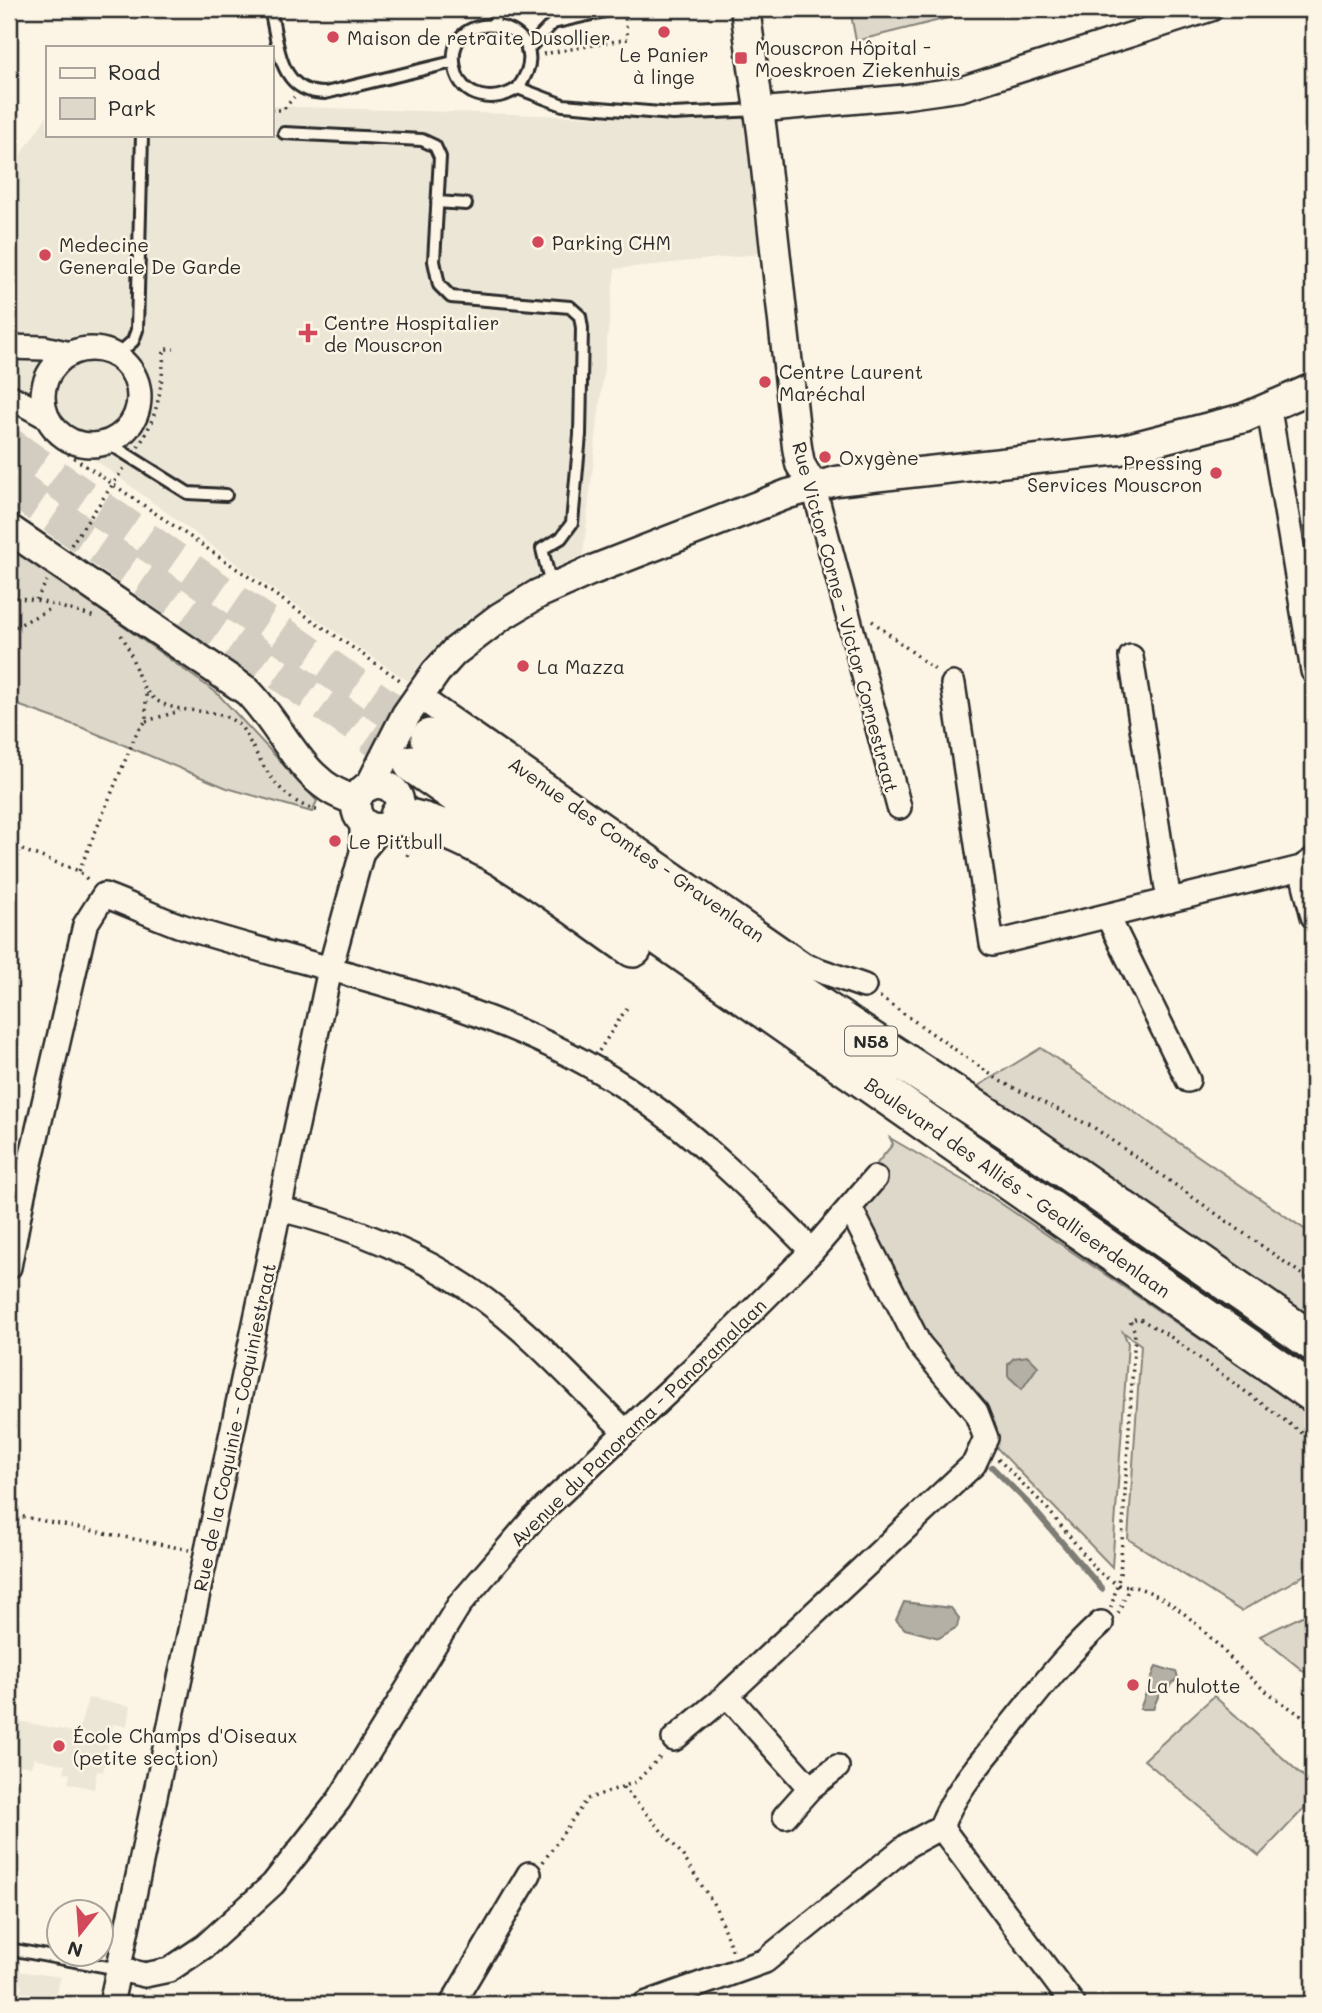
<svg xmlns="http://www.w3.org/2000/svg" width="1322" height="2013" font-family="Mali,sans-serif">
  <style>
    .built { fill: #ece6d7 }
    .green { fill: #ded8ca; stroke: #84827a; stroke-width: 2 }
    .water { fill: #b4b0a5; stroke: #7d7b74; stroke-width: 2 }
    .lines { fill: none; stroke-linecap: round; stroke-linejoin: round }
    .stream { stroke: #7d7b74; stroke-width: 6 }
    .trunk-tunnel { stroke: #d2cdc0; stroke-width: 37; stroke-dasharray: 37 18; stroke-linecap: butt }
    .service-casing { stroke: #2b2b2b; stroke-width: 16 }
    .minor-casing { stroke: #2b2b2b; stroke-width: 28 }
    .tertiary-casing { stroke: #2b2b2b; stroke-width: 33 }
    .trunk-casing { stroke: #2b2b2b; stroke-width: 42 }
    .path { stroke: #2b2b2b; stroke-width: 3.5; stroke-dasharray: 2 5; stroke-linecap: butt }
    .service { stroke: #fcf5e5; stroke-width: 10 }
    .minor { stroke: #fcf5e5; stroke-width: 23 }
    .tertiary { stroke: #fcf5e5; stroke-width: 28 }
    .trunk { stroke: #fcf5e5; stroke-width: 37 }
    .poi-dot { fill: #d1495b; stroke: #fcf5e5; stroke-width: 2.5 }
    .labels { text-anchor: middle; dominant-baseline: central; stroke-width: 5; stroke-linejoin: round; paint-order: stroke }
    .shield { fill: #fcf5e5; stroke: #6a6863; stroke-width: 2 }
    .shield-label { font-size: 18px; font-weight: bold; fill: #2b2b2b }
    .poi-label { font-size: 19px; fill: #2b2b2b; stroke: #fcf5e5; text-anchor: start }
    .street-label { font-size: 19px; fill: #2b2b2b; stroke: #fcf5e5 }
  </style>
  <rect width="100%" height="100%" fill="#fcf5e5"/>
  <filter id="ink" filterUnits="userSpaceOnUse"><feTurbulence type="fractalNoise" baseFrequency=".0143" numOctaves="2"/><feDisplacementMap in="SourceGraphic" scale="14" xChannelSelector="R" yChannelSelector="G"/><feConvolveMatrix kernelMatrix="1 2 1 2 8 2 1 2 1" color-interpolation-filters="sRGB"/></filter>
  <g filter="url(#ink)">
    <path class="built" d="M271 106 628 118H753L768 253 615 269 583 555 545 572 463 622 427 656 408 681 245 570 9 397V172L47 116V135H271Z
      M88 1698 130 1706 127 1726 113 1724 103 1772 97 1771 94 1789 68 1783 70 1774 64 1772 65 1765 34 1758 31 1767 9 1763V1719L78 1733Z
      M18 1971 61 1977 52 2004H18L22 1985 17 1983Z"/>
    <path class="green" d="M850 9H984L856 41Z
      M9 545 217 693 317 801 312 812 227 788 83 728 9 702Z
      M1041 1048 1313 1235V1325L973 1089Z
      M890 1138 990 1196 1313 1416V1570L1241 1611 1128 1539 1141 1345 1123 1332 1128 1343 1112 1567 993 1444 995 1424 981 1400 926 1337 861 1206 874 1167 893 1144Z
      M1313 1611V1679L1260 1636Z
      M1214 1696 1313 1785V1799L1259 1856 1144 1760Z"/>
    <path class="water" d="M1028 1356 1038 1366 1022 1389 1008 1376V1364L1014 1358Z
      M904 1602 951 1608 959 1618 957 1627 939 1638 905 1629 896 1620Z
      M1156 1666 1176 1672 1178 1677 1169 1688 1160 1692 1153 1709H1140Z"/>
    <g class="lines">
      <path class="stream" d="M992 1467 1030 1505 1102 1589"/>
      <path class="trunk-tunnel" d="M9 446 430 738
        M9 484 413 764"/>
      <defs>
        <path id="service" d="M270 9C279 45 278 93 325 93L453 62
          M494 24 496 9
          M527 50 553 23 605 11
          M518 88C567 19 440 0 455 68 461 99 495 104 518 88L563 105 673 114 758 110
          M284 133 422 140 435 146 440 157 434 261 439 285 451 297 570 307 580 316 582 328 580 435 572 523 561 538 542 549 551 585
          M437 202 466 204
          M116 356 133 341 137 330 142 135
          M107 442 188 493 226 495
          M9 1949 119 1969"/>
        <path id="minor" d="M759 110 904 97 961 89 1211 9
          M9 347 44 348 70 354
          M43 397a48 48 0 1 1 96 0a48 48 0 1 1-96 0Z
          M9 396 47 417
          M1269 410 1313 671
          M814 488 899 807
          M1131 657 1169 901
          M953 684 992 944 1301 868 1313 860
          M418 696 804 965 864 986
          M362 852 382 828
          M1301 868 1313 916
          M1108 917 1188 1080
          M9 1194H23L9 1267
          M23 1194 85 925 104 895C129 904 153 916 178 925 329 974 490 998 625 1087 695 1133 754 1192 812 1251
          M280 1209C351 1226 426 1256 485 1300 536 1338 580 1388 626 1432
          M727 1695 810 1788
          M674 1739 727 1695 974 1464 986 1438 976 1412 919 1344 850 1208
          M785 1816 810 1788 837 1767
          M941 1827 1073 2004
          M119 1969 145 1975 169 1970 205 1946 273 1884 339 1800 459 1605 532 1520 720 1343 812 1251 875 1178
          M111 2004 330 969 362 852V822
          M452 2004 529 1874
          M645 2004 765 1961 908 1845 941 1827C955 1790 983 1760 1008 1729 1038 1692 1065 1655 1101 1623"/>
        <path id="tertiary" d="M745 9 762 132 797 447 800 464 814 488
          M9 529 247 691C283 726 303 789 357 800
          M356 806a22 22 0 1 1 44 0a22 22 0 1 1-44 0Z
          M370 786 406 715 436 672 454 652 500 617 538 594 590 571 788 494 836 481 1120 450 1244 418 1313 388"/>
        <path id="trunk" d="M430 738 774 977 1020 1138 1313 1342
          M413 764 1313 1393
          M399 816C483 831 563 900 633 948"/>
      </defs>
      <use href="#service" class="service-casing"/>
      <use href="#minor" class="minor-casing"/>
      <use href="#tertiary" class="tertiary-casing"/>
      <use href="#trunk" class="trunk-casing"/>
      <path class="path" d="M543 54 628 39 624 9
        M271 110H283L294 97
        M45 438 403 682
        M138 447C159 415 162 386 164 349H174
        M71 545 124 468
        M9 597 36 600 95 617
        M36 600 47 581
        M872 621 938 672
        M9 630 52 608
        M121 635C133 651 136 680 148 693 173 720 211 702 238 724 244 729 248 739 252 746 269 776 284 803 320 811
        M146 721 180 711
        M9 845 79 871 89 881
        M407 856 411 848
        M79 871 137 732 146 721V692
        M880 997 1000 1081 1093 1127 1313 1282
        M599 1051 628 1006
        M998 1459 1046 1507 1099 1573 1118 1585 1130 1586
        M9 1514 189 1550
        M1111 1608 1120 1574 1135 1332 1130 1321 1138 1318 1168 1335 1313 1441
        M1118 1613 1130 1586C1184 1597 1220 1653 1261 1687 1278 1701 1297 1711 1313 1726
        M623 1787 681 1853 716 1908 733 1953
        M543 1862 587 1799 636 1782 662 1755"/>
      <use href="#service" class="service"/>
      <use href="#minor" class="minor"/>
      <use href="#tertiary" class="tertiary"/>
      <use href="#trunk" class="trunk"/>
    </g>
  </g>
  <g class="poi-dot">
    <circle cx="664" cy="32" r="7"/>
    <circle cx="333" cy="37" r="7"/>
    <rect x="734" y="51" width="14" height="14" rx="3.5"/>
    <circle cx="538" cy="242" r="7"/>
    <circle cx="45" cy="255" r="7"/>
    <path d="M304.5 322.5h7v7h7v7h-7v7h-7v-7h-7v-7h7z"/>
    <circle cx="765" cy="382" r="7"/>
    <circle cx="825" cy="457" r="7"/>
    <circle cx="1216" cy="473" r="7"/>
    <circle cx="523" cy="666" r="7"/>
    <circle cx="335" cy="841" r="7"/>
    <circle cx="1133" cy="1685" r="7"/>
    <circle cx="59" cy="1746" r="7"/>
  </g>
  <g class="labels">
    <rect class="shield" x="845" y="1026.5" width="52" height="29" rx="5"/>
    <g class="shield-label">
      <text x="871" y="1041">N58</text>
    </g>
    <g class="poi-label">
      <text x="347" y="37">Maison de retraite Dusollier</text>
      <text x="755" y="47">Mouscron Hôpital -<tspan x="755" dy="22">Moeskroen Ziekenhuis</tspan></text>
      <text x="664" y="54" text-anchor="middle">Le Panier<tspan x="664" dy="22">à linge</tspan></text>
      <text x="552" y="242">Parking CHM</text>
      <text x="59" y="244">Medecine<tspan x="59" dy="22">Generale De Garde</tspan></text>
      <text x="324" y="322">Centre Hospitalier<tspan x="324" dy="22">de Mouscron</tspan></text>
      <text x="779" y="371">Centre Laurent<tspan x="779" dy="22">Maréchal</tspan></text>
      <text x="839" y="457">Oxygène</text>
      <text x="1202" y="462" text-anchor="end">Pressing<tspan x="1202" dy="22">Services Mouscron</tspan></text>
      <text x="537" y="666">La Mazza</text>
      <text x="349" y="841">Le Pittbull</text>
      <text x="1147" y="1685">La hulotte</text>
      <text x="73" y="1735">École Champs d'Oiseaux<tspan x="73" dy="22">(petite section)</tspan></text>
    </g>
    <g class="street-label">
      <text transform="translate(846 617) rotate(75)">Rue Victor Corne - Victor Cornestraat</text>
      <text transform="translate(637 849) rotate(35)">Avenue des Comtes - Gravenlaan</text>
      <text transform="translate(1018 1187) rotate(35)">Boulevard des Alliés - Geallieerdenlaan</text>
      <text transform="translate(638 1422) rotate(-44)">Avenue du Panorama - Panoramalaan</text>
      <text transform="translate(234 1427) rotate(-78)">Rue de la Coquinie - Coquiniestraat</text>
    </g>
  </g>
  <rect width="1322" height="2013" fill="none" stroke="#fcf5e5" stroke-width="35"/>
  <rect x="18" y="18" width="1287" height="1978" fill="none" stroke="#2b2b2b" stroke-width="2.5" filter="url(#ink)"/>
  <rect x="46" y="46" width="228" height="91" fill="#fcf5e5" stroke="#a8a49b" stroke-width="2"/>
  <rect x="60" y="68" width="35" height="10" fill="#fcf5e5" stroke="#a8a49b" stroke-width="2"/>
  <text x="108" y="80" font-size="21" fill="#2b2b2b">Road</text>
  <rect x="60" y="98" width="35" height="21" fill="#ded8ca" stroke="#a8a49b" stroke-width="2"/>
  <text x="108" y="116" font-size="21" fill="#2b2b2b">Park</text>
  <g transform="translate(80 1933) rotate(197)"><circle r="33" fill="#fcf5e5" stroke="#a8a49b" stroke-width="2"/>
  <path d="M0-5L12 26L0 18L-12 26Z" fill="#d1495b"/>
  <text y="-10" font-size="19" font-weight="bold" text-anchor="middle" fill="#2b2b2b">N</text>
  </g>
</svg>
